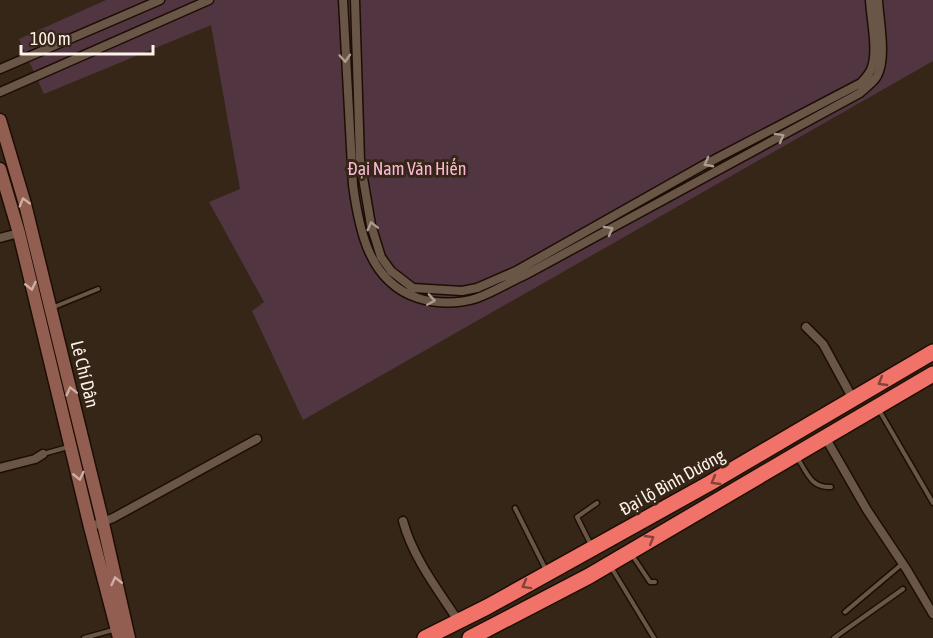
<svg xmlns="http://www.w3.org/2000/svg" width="933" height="638" font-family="'Asap Condensed',sans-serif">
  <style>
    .green { fill: #513642 }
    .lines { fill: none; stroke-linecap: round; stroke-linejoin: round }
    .lane-casing { stroke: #1d0e03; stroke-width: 7 }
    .street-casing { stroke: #1d0e03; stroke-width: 11 }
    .secondary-casing { stroke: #1d0e03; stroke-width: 15 }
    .highway-casing { stroke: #1d0e03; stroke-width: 18 }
    .lane { stroke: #695647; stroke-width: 4 }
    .street { stroke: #695647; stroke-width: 8 }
    .secondary { stroke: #925e51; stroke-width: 12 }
    .highway { stroke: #f07269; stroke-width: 15 }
    .oneway { stroke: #ac9c90 }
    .oneway2 { stroke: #cdafa5 }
    .oneway3 { stroke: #804438 }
    .labels { text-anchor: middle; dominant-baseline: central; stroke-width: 6; stroke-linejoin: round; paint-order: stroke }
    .park-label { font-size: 18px; fill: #fbb8d4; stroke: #362618 }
    .street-label { font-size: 18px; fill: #fdf1e9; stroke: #362618 }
  </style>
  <rect width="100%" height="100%" fill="#362618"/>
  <path class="green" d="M106 0H933V61L303 420 252 311 264 302 209 202 240 189 211 25 44 94 19 39Z"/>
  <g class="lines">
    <defs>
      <path id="lane" d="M54 307 98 289
        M879 410 933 503
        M43 454 68 447
        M797 457C807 473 811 488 831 487
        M515 508 546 570
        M591 545 577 517 597 503
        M632 555 650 582H655
        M611 567 654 638
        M845 612 902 564
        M84 638 113 630
        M834 638 903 589"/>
      <path id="street" d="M343 0 353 185C359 230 369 282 418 298 436 304 459 304 477 298 494 292 511 281 527 274L860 93C865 88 873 83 877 76 887 58 879 21 878 0
        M355 0 360 160 371 225 381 257 391 271 413 288 462 291 477 288 516 271 702 166 861 83C865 78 870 74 872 67 878 50 871 19 870 0
        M0 69 160 0
        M0 92 209 0
        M0 238 19 233
        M806 327 823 344 853 399
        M825 437 867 510 907 570 933 614
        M0 468 35 459 43 454
        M403 521C413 558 438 590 459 622
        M90 527 113 518 257 439"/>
      <path id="secondary" d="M0 120 25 204 102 519 129 638
        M0 169 19 233 90 527 119 638"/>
      <path id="highway" d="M425 638 487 607 710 483 933 352
        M470 638 589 576 933 374"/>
    </defs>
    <use href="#lane" class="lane-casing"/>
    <use href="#street" class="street-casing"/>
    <use href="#secondary" class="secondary-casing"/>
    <use href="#highway" class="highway-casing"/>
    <use href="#lane" class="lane"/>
    <use href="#street" class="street"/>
    <use href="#secondary" class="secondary"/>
    <use href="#highway" class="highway"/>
  </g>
  <defs><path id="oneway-chevron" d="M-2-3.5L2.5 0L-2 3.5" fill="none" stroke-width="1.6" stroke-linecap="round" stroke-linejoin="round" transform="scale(1.5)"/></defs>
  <g class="oneway">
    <use href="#oneway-chevron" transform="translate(345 58) rotate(86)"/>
    <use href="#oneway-chevron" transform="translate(780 137) rotate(-29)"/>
    <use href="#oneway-chevron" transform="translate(708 163) rotate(152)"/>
    <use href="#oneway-chevron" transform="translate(372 226) rotate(-104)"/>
    <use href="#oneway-chevron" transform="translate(609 230) rotate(-29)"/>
    <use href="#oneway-chevron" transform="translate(431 300) rotate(9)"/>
  </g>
  <g class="oneway2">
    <use href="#oneway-chevron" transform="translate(24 202) rotate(-106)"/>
    <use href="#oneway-chevron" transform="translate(31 286) rotate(77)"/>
    <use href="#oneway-chevron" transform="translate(71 391) rotate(-104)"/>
    <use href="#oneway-chevron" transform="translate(79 476) rotate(77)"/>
    <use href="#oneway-chevron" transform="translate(116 581) rotate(-103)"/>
  </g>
  <g class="oneway3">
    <use href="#oneway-chevron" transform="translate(882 382) rotate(150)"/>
    <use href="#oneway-chevron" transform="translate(715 481) rotate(150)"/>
    <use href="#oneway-chevron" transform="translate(650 539) rotate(-31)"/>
    <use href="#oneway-chevron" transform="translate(526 585) rotate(151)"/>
  </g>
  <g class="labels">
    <g class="park-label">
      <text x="407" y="168">Đại Nam Văn Hiến</text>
    </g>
    <g class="street-label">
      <text transform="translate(85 374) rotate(76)">Lê Chí Dân</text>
      <text transform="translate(672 482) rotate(-29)">Đại lộ Bình Dương</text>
    </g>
  </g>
  <path d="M21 45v9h132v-9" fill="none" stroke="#fdf1e9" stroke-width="3"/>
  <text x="30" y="45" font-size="18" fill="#fdf1e9" stroke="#362618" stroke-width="4.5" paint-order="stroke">100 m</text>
</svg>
